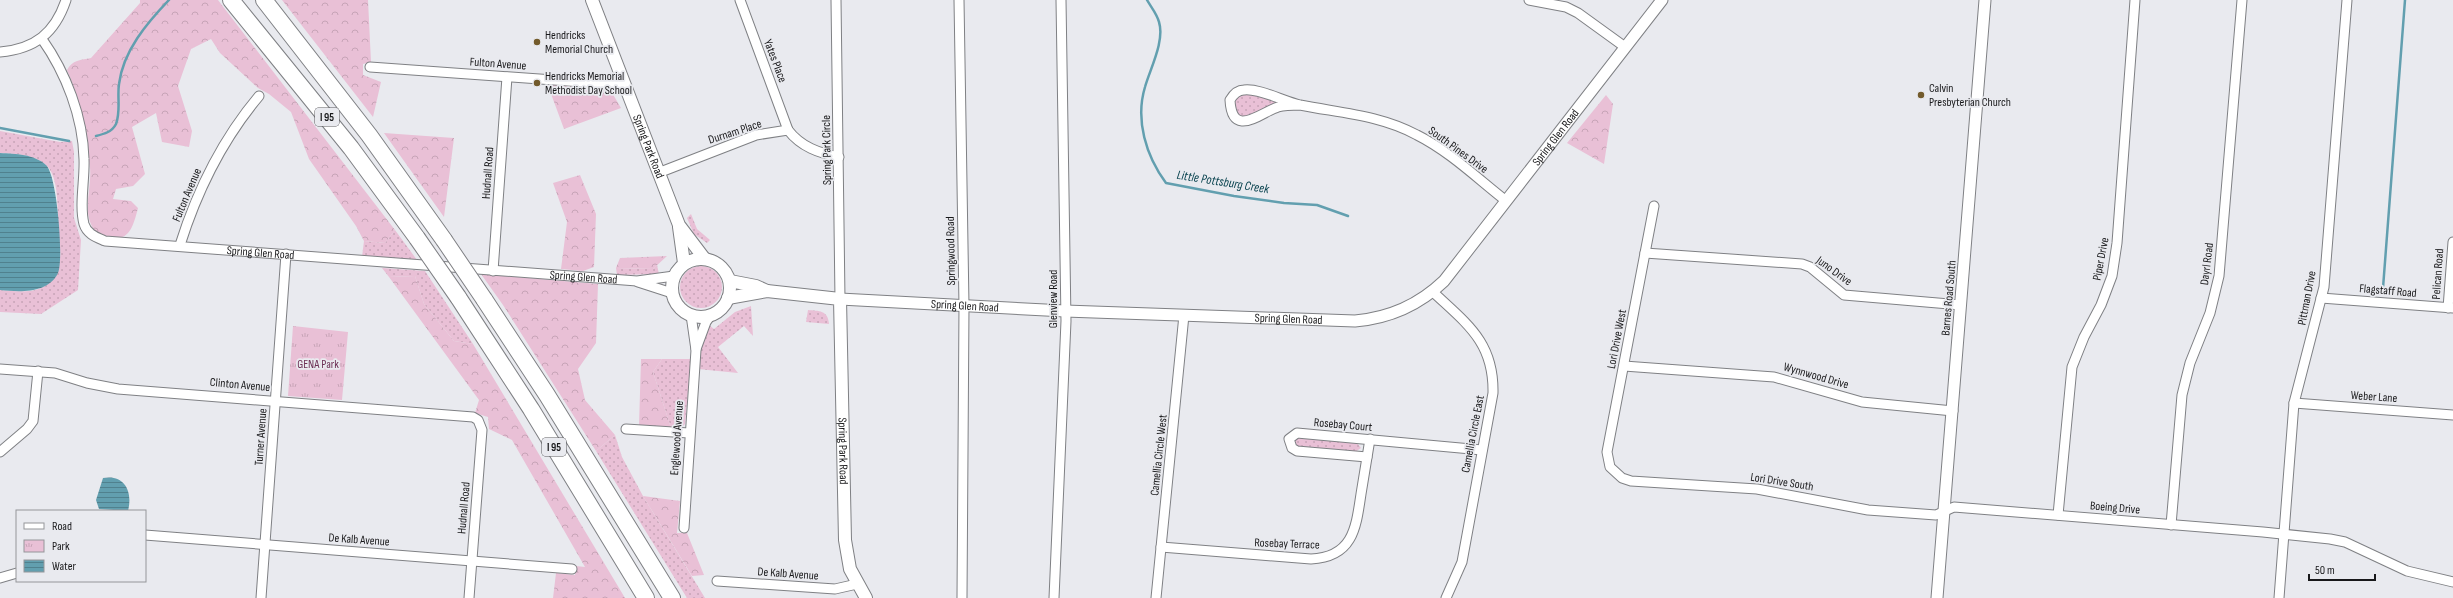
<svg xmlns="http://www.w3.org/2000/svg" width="2453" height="598" font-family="'Sofia Sans Condensed',sans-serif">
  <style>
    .grass { fill: url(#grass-dots) }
    .forest { fill: url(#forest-crowns) }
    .park { fill: url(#park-tufts) }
    .water { fill: url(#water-rules) }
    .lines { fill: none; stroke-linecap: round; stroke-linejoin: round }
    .stream { stroke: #629faf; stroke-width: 2.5 }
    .minor-casing { stroke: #7f8084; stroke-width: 11 }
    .tertiary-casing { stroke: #7f8084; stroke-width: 13 }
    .secondary-casing { stroke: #7f8084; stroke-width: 14 }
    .motorway-casing { stroke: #7f8084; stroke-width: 18 }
    .minor { stroke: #fff; stroke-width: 9 }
    .tertiary { stroke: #fff; stroke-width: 11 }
    .secondary { stroke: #fff; stroke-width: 12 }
    .motorway { stroke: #fff; stroke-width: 16 }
    .motorway-bridge-casing { stroke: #7f8084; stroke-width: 18; stroke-linecap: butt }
    .motorway-bridge { stroke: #fff; stroke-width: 16 }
    .poi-dot { fill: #735b2c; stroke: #e9eaef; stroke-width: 1.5 }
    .labels { text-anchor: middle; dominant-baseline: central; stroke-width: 3.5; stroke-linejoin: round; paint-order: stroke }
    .shield { fill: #e9eaef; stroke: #57575a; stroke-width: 1 }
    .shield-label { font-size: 11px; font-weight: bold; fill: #18181a }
    .poi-label { font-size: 12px; fill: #18181a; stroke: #e9eaef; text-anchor: start }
    .street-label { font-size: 12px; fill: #18181a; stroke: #e9eaef }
    .park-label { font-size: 12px; fill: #6d3055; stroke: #e9eaef }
    .water-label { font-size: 13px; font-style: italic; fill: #09434f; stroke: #e9eaef }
  </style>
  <defs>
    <pattern id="grass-dots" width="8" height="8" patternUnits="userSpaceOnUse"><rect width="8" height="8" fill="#e9c0d6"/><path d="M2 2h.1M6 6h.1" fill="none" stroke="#c7a4b7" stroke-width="1.8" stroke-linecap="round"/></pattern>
    <pattern id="forest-crowns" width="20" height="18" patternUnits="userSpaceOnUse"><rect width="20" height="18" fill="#e9c0d6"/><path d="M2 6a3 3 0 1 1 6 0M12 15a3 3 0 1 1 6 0" fill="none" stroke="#c7a4b7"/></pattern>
    <pattern id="park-tufts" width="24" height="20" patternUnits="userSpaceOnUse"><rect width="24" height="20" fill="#e9c0d6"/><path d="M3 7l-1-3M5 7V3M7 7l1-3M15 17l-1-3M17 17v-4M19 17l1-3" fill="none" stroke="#c7a4b7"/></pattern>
    <pattern id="water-rules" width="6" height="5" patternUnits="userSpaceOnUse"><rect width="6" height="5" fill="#629faf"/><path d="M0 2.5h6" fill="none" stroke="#50818e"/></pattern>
  </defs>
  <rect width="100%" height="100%" fill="#e9eaef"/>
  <path class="grass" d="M1248 93 1279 103 1250 118 1240 117 1234 110 1235 100 1242 94Z
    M0 131 60 142 72 141 74 152V218L81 240 78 290 41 314 0 312V290C15 291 38 295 49 282 53 277 59 262 60 257 61 251 59 244 58 238 57 220 61 178 46 165 33 154 16 154 0 153Z
    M691 214 697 229 710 240 707 243 694 234 687 218Z
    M395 230 417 260 362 257 364 241 385 243Z
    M657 265 659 274 617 275 616 268 653 269Z
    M680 287a21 21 0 1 1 42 0a21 21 0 1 1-42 0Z
    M382 268 425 271 473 344 454 341 424 304 415 276 389 277Z
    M751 306 753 336 744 326 718 347 738 373 698 369 701 349 709 325 714 329 735 312Z
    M808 310C819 311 828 310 829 324L806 322Z
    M662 359H691L685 424 681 428H671L653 372Z
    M615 435 622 457 643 496 705 598H687L596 451Z
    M1298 438 1357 443 1361 448 1355 452 1297 446 1294 442Z"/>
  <path class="forest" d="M140 0H218L395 230 385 243 364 241 356 226 309 159 291 112 269 94 258 88 220 53 211 39 191 49 178 86 192 131 189 147 162 142 156 113 132 127 145 174 133 186 116 189 113 199 131 201 138 208C131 236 125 246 95 231 81 213 92 189 90 168 86 134 81 101 67 70 72 60 81 60 91 58L140 3Z
    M282 0H368L371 62 363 64V75L381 82 373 117Z
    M547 83 611 91 621 108 564 129Z
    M1606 95 1613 104 1604 164 1567 143Z
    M384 133 454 138 444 217Z
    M580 175 596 214 594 267 583 271 561 269 567 222 553 183Z
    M667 256 653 269 616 268 620 258Z
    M481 274 598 284 596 343 578 369 585 400 615 435 596 451 503 305Z
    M415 276 424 304 454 341 473 344 625 598H553L556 573 575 575 576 566 585 567 512 440 489 429 488 417 475 413 479 400 389 277Z
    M641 359H662L653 372 671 428 639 426Z
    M643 496 680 501 677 533H687L704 575 692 576Z"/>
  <path class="park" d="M293 326 348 332 342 400 288 396Z"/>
  <path class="water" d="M0 153C16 154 34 154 46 165 57 174 64 260 58 273 48 294 19 292 0 290Z
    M103 478C125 474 133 492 128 511L99 509 96 500Z"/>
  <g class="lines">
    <path class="stream" d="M1147 0C1151 7 1157 14 1159 22 1165 41 1150 69 1145 87 1135 120 1146 156 1166 183L1234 196 1284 203 1317 205 1348 216
      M0 128 69 141
      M96 136C104 134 112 132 116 124 121 111 117 97 119 84 123 51 147 23 169 0
      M2383 288 2405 0"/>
    <defs>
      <g id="minor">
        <path d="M740 0 788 130C801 147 819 153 839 157"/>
        <path d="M836 0 840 299"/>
        <path d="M959 0 964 306 962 598"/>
        <path d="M1529 0 1566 7 1578 13 1625 47"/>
        <path id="s1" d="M42 39C66 73 83 117 84 159 85 179 79 205 84 224 87 234 96 237 105 241L637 281 674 276"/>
        <path d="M0 52C35 49 55 33 66 0"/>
        <path d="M370 67 624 85"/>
        <path d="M1300 105C1293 105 1285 105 1278 107 1260 113 1232 139 1230 100 1233 95 1237 90 1244 90 1259 88 1283 101 1300 105 1340 113 1380 115 1417 135 1449 151 1477 178 1505 200"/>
        <path d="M658 173 756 135 788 130"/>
        <path d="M1654 206 1607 452 1610 467 1622 478 1631 481 1757 489 1868 510 1936 515 1954 507 2263 532 2330 539 2345 542 2407 571 2453 582"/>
        <path d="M180 245C197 191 222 140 259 96"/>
        <path d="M1645 253 1802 264 1810 267 1844 295 1961 305"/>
        <path d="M493 271 507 77"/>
        <path d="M638 282 672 293"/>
        <path d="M1433 292C1467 324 1494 342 1493 393L1462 562 1446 598"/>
        <path d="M2321 298 2453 308"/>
        <path d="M2448 308 2453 242"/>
        <path d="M696 349 706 322 711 315"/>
        <path d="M1624 366 1774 377 1862 402 1953 411"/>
        <path d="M0 369 55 373 87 383 118 389 473 417 478 420 482 430 469 598"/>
        <path d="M2294 403 2453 415"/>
        <path d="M626 429 689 433"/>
        <path d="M0 452 27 429 33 421 38 371"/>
        <path d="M1367 457 1297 451 1292 448 1289 439 1297 433 1482 450"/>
        <path d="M2058 515 2072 367 2084 337 2101 305 2112 276 2117 243 2135 0"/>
        <path d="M2171 525 2182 395 2190 363 2210 313 2219 276 2242 0"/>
        <path d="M684 528 696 350 691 315"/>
        <path d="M145 535 572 569"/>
        <path d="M1161 547 1311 559C1353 557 1356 528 1361 494 1364 476 1367 457 1370 439"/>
        <path d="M0 578 17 573"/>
        <path d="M717 581 835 589 857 584"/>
        <path d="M261 598 286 254"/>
        <path d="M1054 598 1066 321 1061 0"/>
        <path d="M1156 598 1184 315"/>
        <path d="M2279 598 2294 403 2324 287 2347 0"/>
      </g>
      <g id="tertiary">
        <path id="s2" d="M840 299 1065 311 1355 321C1390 318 1419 305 1444 281L1662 0"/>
        <path d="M1937 598 1985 0"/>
      </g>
      <g id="secondary">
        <path id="s3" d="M592 0 679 225 704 258"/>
        <path d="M679 227 684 263"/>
        <circle cx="701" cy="288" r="29"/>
        <path d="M730 281 756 286 767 291"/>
        <path id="s4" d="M728 298 767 291 840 299 845 540 850 569 866 598"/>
      </g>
      <path id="motorway" d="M231 0 351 148 417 238
        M264 0 369 135 444 240
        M458 297 531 409 646 598
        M484 299 547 395 672 598"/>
    </defs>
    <use href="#minor" class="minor-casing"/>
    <use href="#tertiary" class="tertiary-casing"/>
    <use href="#secondary" class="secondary-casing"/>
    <use href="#motorway" class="motorway-casing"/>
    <use href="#minor" class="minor"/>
    <use href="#tertiary" class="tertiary"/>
    <use href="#secondary" class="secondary"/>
    <use href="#motorway" class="motorway"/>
    <defs>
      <path id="motorway-bridge" d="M417 238 458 297
        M444 240 484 299"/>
    </defs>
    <use href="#motorway-bridge" class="motorway-bridge-casing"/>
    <use href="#motorway-bridge" class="motorway-bridge"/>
  </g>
  <g class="poi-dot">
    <circle cx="537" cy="42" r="4"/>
    <circle cx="537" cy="83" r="4"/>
    <circle cx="1921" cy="95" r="4"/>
  </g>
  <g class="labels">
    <g class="shield">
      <rect x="315" y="108" width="24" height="18" rx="3"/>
      <rect x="542" y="438" width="24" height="18" rx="3"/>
    </g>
    <g class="shield-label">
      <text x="327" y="117">I 95</text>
      <text x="554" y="447">I 95</text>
    </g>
    <g class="poi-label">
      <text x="545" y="35">Hendricks<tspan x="545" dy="14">Memorial Church</tspan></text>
      <text x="545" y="76">Hendricks Memorial<tspan x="545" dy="14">Methodist Day School</tspan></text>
      <text x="1929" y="88">Calvin<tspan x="1929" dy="14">Presbyterian Church</tspan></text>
    </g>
    <g class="street-label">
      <text transform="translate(775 61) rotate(69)">Yates Place</text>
      <text transform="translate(498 64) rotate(4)">Fulton Avenue</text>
      <text transform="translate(735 132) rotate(-18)">Durnam Place</text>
      <text stroke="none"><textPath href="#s2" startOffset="797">Spring Glen Road</textPath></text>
      <text stroke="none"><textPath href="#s3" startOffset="157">Spring Park Road</textPath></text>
      <text transform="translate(827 150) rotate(-91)">Spring Park Circle</text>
      <text transform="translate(1458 150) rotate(36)">South Pines Drive</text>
      <text transform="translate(488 173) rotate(-86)">Hudnall Road</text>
      <text transform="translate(187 195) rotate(-67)">Fulton Avenue</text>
      <text transform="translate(951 251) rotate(-91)">Springwood Road</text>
      <text stroke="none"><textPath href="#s1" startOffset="378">Spring Glen Road</textPath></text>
      <text transform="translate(2101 259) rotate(-79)">Piper Drive</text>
      <text transform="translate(2207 264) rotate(-83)">Dayrl Road</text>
      <text transform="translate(1834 271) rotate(36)">Juno Drive</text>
      <text transform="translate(2438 274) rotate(-86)">Pelican Road</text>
      <text stroke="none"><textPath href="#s1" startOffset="702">Spring Glen Road</textPath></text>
      <text transform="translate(2388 291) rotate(5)">Flagstaff Road</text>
      <text transform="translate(1949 298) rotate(-85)">Barnes Road South</text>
      <text transform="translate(2307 298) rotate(-79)">Pittman Drive</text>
      <text transform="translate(1053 299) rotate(-90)">Glenview Road</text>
      <text stroke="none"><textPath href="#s2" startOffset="125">Spring Glen Road</textPath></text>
      <text stroke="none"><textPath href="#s2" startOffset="449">Spring Glen Road</textPath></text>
      <text transform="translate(1617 339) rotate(-79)">Lori Drive West</text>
      <text transform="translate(1816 376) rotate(16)">Wynnwood Drive</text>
      <text transform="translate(240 385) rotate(5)">Clinton Avenue</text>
      <text transform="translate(2374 397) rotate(4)">Weber Lane</text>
      <text transform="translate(1343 425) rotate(5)">Rosebay Court</text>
      <text transform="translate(1473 434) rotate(-79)">Camellia Circle East</text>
      <text transform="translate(261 437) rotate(-86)">Turner Avenue</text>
      <text transform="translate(677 438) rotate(-86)">Englewood Avenue</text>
      <text stroke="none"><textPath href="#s4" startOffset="265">Spring Park Road</textPath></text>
      <text transform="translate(1159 455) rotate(-84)">Camellia Circle West</text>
      <text transform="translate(1782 482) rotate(9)">Lori Drive South</text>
      <text transform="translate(464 508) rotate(-85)">Hudnall Road</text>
      <text transform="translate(2115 508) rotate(5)">Boeing Drive</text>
      <text transform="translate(359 540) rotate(4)">De Kalb Avenue</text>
      <text transform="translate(1287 544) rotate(2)">Rosebay Terrace</text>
      <text transform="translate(788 574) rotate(4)">De Kalb Avenue</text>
    </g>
    <g class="park-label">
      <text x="318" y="364">GENA Park</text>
    </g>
    <g class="water-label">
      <text transform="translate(1223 182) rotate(9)">Little Pottsburg Creek</text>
    </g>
  </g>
  <rect x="16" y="510" width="130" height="72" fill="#e9eaef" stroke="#95969a"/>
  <rect x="24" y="523" width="20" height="6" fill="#ffffff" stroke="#95969a"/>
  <text x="52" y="530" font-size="12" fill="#18181a">Road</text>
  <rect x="24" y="540" width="20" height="12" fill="url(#park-tufts)" stroke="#95969a"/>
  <text x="52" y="550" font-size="12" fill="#18181a">Park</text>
  <rect x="24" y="560" width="20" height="12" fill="url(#water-rules)" stroke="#95969a"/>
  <text x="52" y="570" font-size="12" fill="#18181a">Water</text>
  <path d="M2309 574v6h66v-6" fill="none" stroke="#18181a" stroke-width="2"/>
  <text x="2315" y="574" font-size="12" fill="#18181a" stroke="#e9eaef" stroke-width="3" paint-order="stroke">50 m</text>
</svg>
